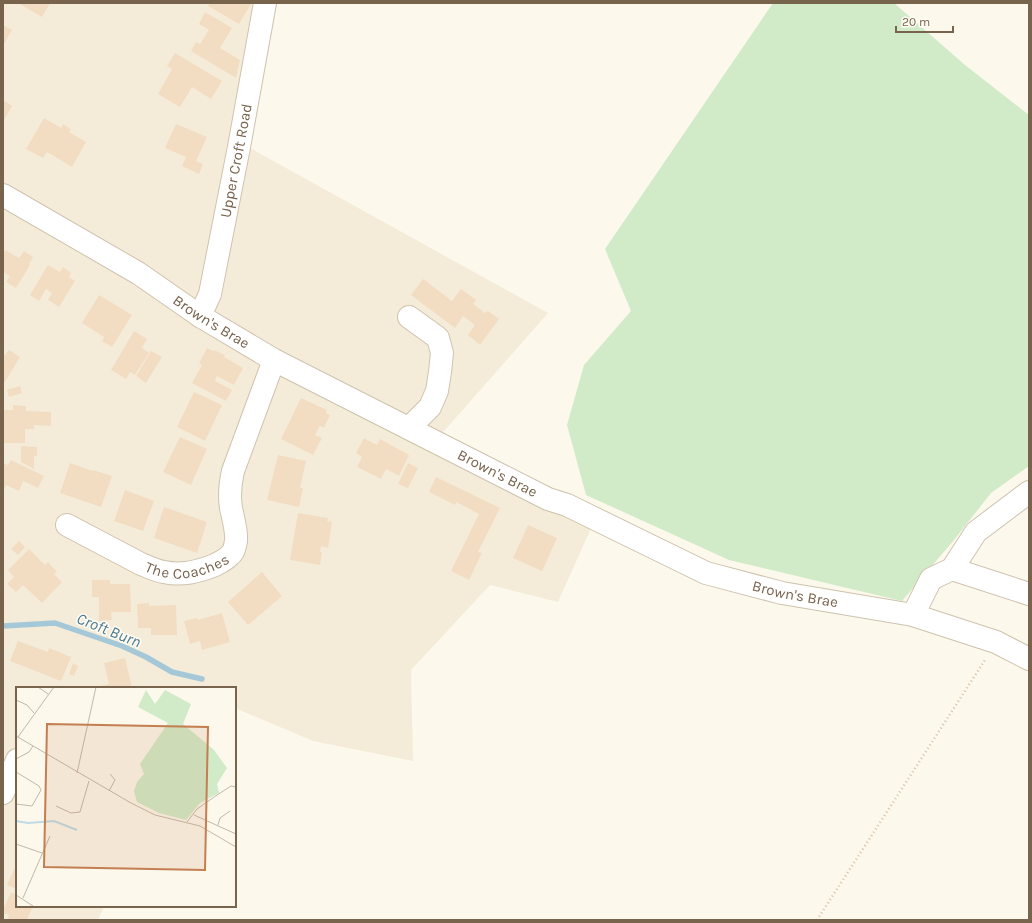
<svg xmlns="http://www.w3.org/2000/svg" width="1032" height="923" font-family="Karla,sans-serif">
  <style>
    .residential { fill: #f4ecd9 }
    .green { fill: #d1ebc9 }
    .lines { fill: none; stroke-linecap: round; stroke-linejoin: round }
    .stream { stroke: #a5c8d8; stroke-width: 5.5 }
    .building { fill: #f2ddc3 }
    .minor-casing { stroke: #cfc2af; stroke-width: 24 }
    .path { stroke: #d7c0a5; stroke-width: 2.5; stroke-dasharray: 1 3; stroke-linecap: butt }
    .minor { stroke: #fff; stroke-width: 22 }
    .labels { text-anchor: middle; dominant-baseline: central; stroke-width: 3; stroke-linejoin: round; paint-order: stroke }
    .street-label { font-size: 15px; fill: #78634d; stroke: #fffcf2 }
    .water-label { font-size: 16px; font-style: italic; fill: #4a7a92; stroke: #fffcf2 }
    .inset-river { fill: none; stroke: #bfdbe7; stroke-width: 2 }
    .inset-road { fill: none; stroke: #c3b8a7; stroke-width: 1 }
    .view { fill: #c37e51; fill-opacity: 0.15; stroke: #c37e51; stroke-width: 2 }
    .inset-edge { fill: none; stroke: #78634d; stroke-width: 2 }
  </style>
  <rect width="100%" height="100%" fill="#fcf8eb"/>
  <path class="residential" d="M3 3H277L250 148 548 313 430 447 592 526 558 602 490 585 411 670 413 761 313 741 235 708V688H186L184 687 183 688H17V906H104L98 920H3Z"/>
  <path class="green" d="M773 3H894L965 65 1029 115V466L991 493 954 540 902 601 729 560 586 495 567 425 584 365 631 311 605 249Z"/>
  <g class="lines">
    <path class="stream" d="M3 626 55 623 122 646 146 657 172 672 202 679"/>
  </g>
  <path class="building" d="M18 3H50L42 17Z
    M210 3H250L251 4 239 24 208 6Z
    M205 12 232 28 220 48 240 60 236 78 191 51 196 42 200 44 209 30 199 24Z
    M3 25 12 30 3 46Z
    M175 53 222 81 211 99 192 87 180 107 158 94 172 69 167 66Z
    M3 100 12 106 3 122Z
    M44 118 61 128 63 124 71 129 69 132 86 142 72 167 47 152 43 158 26 149Z
    M176 124 207 137 196 161 203 164 199 174 182 166 186 157 165 148Z
    M5 250 19 258 24 251 33 257 29 264 30 265 16 288 6 282 10 276 3 272V254Z
    M48 265 60 272 63 267 71 273 69 277 75 281 59 307 48 300 52 293 46 289 39 301 30 295Z
    M423 279 452 301 461 289 476 300 473 304 485 313 488 311 499 319 480 345 468 335 475 325 463 316 455 328 411 295Z
    M99 295 132 315 112 347 102 341 104 337 82 323Z
    M134 331 147 339 142 348 149 353 135 375 130 372 126 379 111 370Z
    M207 348 213 351 214 350 225 355 224 357 243 368 234 385 217 376 215 381 232 390 226 401 192 383 202 365 199 363Z
    M9 350 20 357 3 385V354L5 355Z
    M151 351 162 357 146 383 136 376Z
    M20 386 22 393 9 397 7 390Z
    M194 392 222 405 205 441 177 427Z
    M301 398 327 410 326 413 330 415 324 428 320 426 315 435 322 438 313 455 281 439Z
    M13 405 26 406V411L51 412V426L34 425V429H25V443H3L4 410H13Z
    M180 437 207 449 191 485 163 472Z
    M364 438 377 445 380 439 409 455 399 476 386 469 381 479 357 467 362 457 356 453Z
    M21 446 37 447V456H34V469L21 462Z
    M278 455 306 461 300 488H303L299 507 267 500Z
    M11 460 44 476 38 488 23 481 19 491 6 485 3 491V463L8 465Z
    M70 463 93 471V470L112 476 101 507 60 493Z
    M408 463 418 468 408 488 398 484Z
    M436 477 500 508 478 552 482 553 469 580 451 571 479 514 456 502 455 505 429 492Z
    M125 490 154 501 143 531 114 521Z
    M164 507 207 522 197 553 154 538Z
    M298 513 328 518 327 521 332 522 328 548 321 546 320 552H322L320 565 290 560Z
    M528 525 557 538 542 571 513 558Z
    M19 541 25 547 18 555 11 549Z
    M29 549 45 565 48 562 57 572 54 574 62 582 42 603 23 585 16 592 7 584 14 577 8 570Z
    M262 572 282 596 248 625 228 602Z
    M92 580H110V584H130L131 612H111L112 620 99 621V597H92Z
    M149 603V606L176 605 177 635H151V628H138L137 604Z
    M222 613 230 642 202 650 200 641 190 644 184 621 197 618 198 620Z
    M18 641 48 652 49 648 71 657 61 681 10 661Z
    M125 658 132 688H97V687L109 684 104 663Z
    M73 663 78 666 74 676 69 674Z
    M15 867H17V889L7 885Z
    M11 892 17 895V906H33L27 920H7L9 915 3 913V910Z"/>
  <g class="lines">
    <defs>
      <g id="minor">
        <path id="s1" d="M3 195 138 273 200 316 274 360 548 499 567 505 706 573 782 593 913 615 996 642 1029 659"/>
        <path id="s2" d="M200 316 210 294 239 147 265 3"/>
        <path d="M409 317 438 338 442 353 440 372 437 391 430 407 409 428"/>
        <path id="s3" d="M67 525 141 564C149 567 156 571 164 572 182 576 198 572 215 565 220 562 226 560 230 555 234 552 235 546 236 541 237 531 233 518 231 508 229 495 230 484 233 471L274 360"/>
        <path d="M952 569 1029 594"/>
        <path d="M913 615 931 579 952 569 976 532 1029 492"/>
        <path d="M3 793 17 760"/>
      </g>
    </defs>
    <use href="#minor" class="minor-casing"/>
    <path class="path" d="M817 920 985 660"/>
    <use href="#minor" class="minor"/>
  </g>
  <g class="labels">
    <g class="street-label">
      <text stroke="none"><textPath href="#s2" startOffset="160">Upper Croft Road</textPath></text>
      <text stroke="none"><textPath href="#s1" startOffset="244">Brown's Brae</textPath></text>
      <text stroke="none"><textPath href="#s1" startOffset="568">Brown's Brae</textPath></text>
      <text stroke="none"><textPath href="#s3" startOffset="132">The Coaches</textPath></text>
      <text stroke="none"><textPath href="#s1" startOffset="891">Brown's Brae</textPath></text>
    </g>
    <g class="water-label">
      <text transform="translate(109 630) rotate(22)">Croft Burn</text>
    </g>
  </g>
  <g transform="translate(16 687)">
    <rect width="220" height="220" fill="#fcf8eb"/>
    <path d="M130 3 139 17 149 3 175 17 167 37 198 63 211 81 201 97 203 106 184 116 170 133 143 126 121 115 118 104 121 95 128 87 124 77 152 36 122 20Z" fill="#d1ebc9"/>
    <path class="inset-river" d="M0 134 12 136 38 134 61 143"/>
    <path class="inset-road" d="M22 0 32 7M0 13 11 18 18 26M0 49 115 116 139 128 184 139 220 160M2 50 38 0M0 72 13 65 17 59M0 85 23 99 25 103 16 119 0 117M61 86 80 0M93 104 99 93 94 87M40 119 55 126 64 125 73 94M178 128 220 147M171 135 181 122 201 108 215 99 220 100M202 138 204 131 214 124M0 157 26 166M0 208 17 219M7 211 34 149"/>
    <path class="view" d="M31 37 192 40 189 183 28 180Z"/>
    <rect width="220" height="220" class="inset-edge"/>
  </g>
  <rect width="1032" height="923" fill="none" stroke="#78634d" stroke-width="8"/>
  <path d="M896 26v6h57v-6" fill="none" stroke="#78634d" stroke-width="2"/>
  <text x="902" y="26" font-size="12" fill="#78634d" stroke="#fffcf2" stroke-width="3" paint-order="stroke">20 m</text>
</svg>
